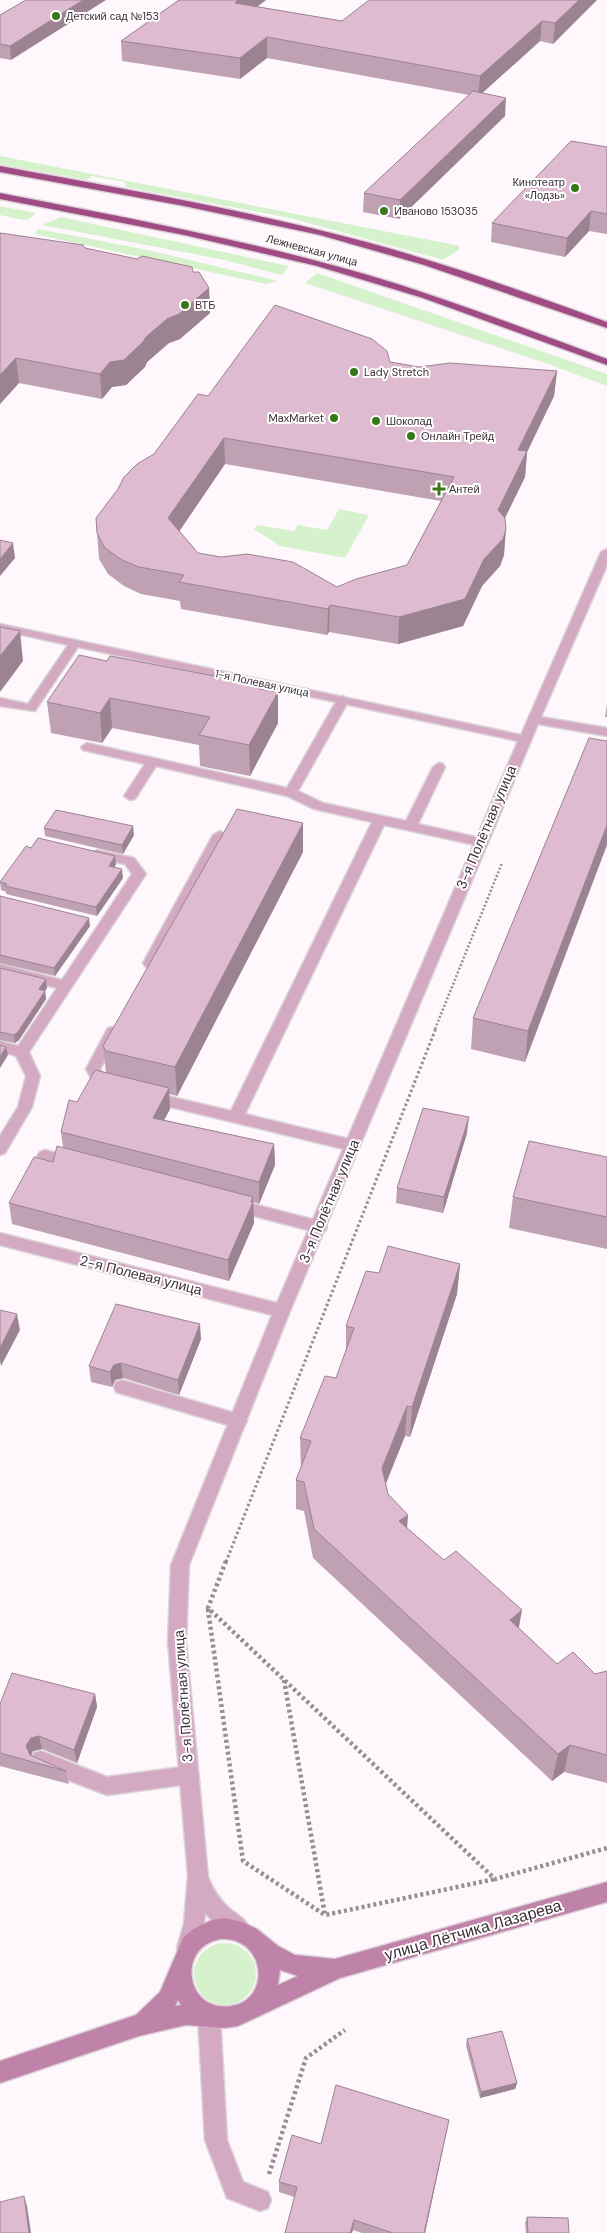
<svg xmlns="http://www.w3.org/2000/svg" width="607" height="2233" font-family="'DM Sans',sans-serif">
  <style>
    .green { fill: #d6f2cd }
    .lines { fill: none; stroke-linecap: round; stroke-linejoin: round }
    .lane-casing { stroke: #dbd3d8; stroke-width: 3 }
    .street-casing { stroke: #dbd3d8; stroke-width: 3 }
    .secondary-casing { stroke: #dbd3d8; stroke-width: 3 }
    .highway-casing { stroke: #dbd3d8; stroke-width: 3 }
    .path-far2 { stroke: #988d93; stroke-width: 2.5; stroke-dasharray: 2 2; stroke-linecap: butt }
    .path-far1 { stroke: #988d93; stroke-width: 3; stroke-dasharray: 2.5 2.5; stroke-linecap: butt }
    .path { stroke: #988d93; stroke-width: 4.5; stroke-dasharray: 3 3; stroke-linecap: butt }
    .lane { fill: #d4aac3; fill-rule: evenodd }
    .street { fill: #d4aac3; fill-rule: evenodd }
    .secondary { fill: #bf82a9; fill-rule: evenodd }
    .highway { fill: #a04b84; fill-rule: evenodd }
    .wall { fill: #bfa1b3; fill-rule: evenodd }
    .shaded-wall { fill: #9b8392 }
    .building { fill: #debbd0; stroke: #9b8392; fill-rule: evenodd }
    .poi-dot { fill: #367818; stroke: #fff; stroke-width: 2 }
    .labels { text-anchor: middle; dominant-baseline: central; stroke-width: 4; stroke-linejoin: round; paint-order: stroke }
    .far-poi-label { font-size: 11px; fill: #3d3038; stroke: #fff; text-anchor: start }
    .far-street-label { font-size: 11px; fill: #3d3038; stroke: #fff }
    .street-label { font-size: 14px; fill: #3d3038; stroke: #fff }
    .near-street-label { font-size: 16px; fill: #3d3038; stroke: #fff }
  </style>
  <rect width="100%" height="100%" fill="#fef7fb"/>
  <path class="green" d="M0 156 450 244 459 246V250L443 260 290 218 126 187 125 182 92 176 87 180 0 164Z
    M0 206 36 213 29 219 24 220 0 215Z
    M61 217 289 266 282 275 220 259 42 225Z
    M38 229 148 250 278 281 266 284 38 235 35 233Z
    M317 273 607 374V386L548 364 305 283Z
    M339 509 369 515 345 558 280 546 254 529 257 525 294 531 298 525 327 530Z
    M194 1974a31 31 0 1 1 62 0a31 31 0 1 1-62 0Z"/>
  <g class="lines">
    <defs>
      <path id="lane" d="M343 696 349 700 298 791 323 803 406 821 433 767 439 763 443 764 445 767 418 824 480 838 487 842 480 846 384 825 245 1114 357 1141 360 1145 357 1149 352 1151 150 1102 145 1101 143 1097 145 1093 150 1092 231 1111 372 822 314 809 287 796 156 766 135 799 130 800 124 796 145 764 83 750 81 747 87 743 287 788 337 700Z
        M220 831 227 835 157 963 150 968 145 966 143 963 213 835Z
        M97 850 134 858 146 874 29 1052 40 1076 32 1107 5 1153 0 1155V1136L18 1107 26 1076 16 1056 0 1051V1041L18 1046 57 988 0 974V964L62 980 132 874 125 864 92 857 90 854Z
        M113 1027 120 1032 100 1069 112 1087 110 1091 105 1092 98 1090 86 1069 108 1028Z
        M45 1150 78 1159 81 1163 78 1167 73 1169 40 1160 37 1156 40 1152Z
        M233 1199 319 1221 325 1223 327 1227 325 1231 319 1233 227 1209 225 1205 227 1201Z
        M122 1380 238 1414 244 1416 247 1421 244 1426 238 1428 116 1392 114 1387 116 1382Z
        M41 1751 107 1777 189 1766 196 1768 199 1775 196 1782 189 1784 107 1795 34 1767 31 1760 34 1753Z
        M209 2005 217 2008 220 2016 227 2140 243 2182 268 2192 271 2200 268 2208 260 2211 227 2198 205 2140 198 2016 201 2008Z"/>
      <path id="street" d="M607 549V565L541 717 607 728V736L538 724 290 1311 189 1565 186 1642 208 1877C213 1889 218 1898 228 1907 236 1915 246 1918 250 1929L247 1936 240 1939 219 1927 205 1913 204 1924 194 1955 187 1958 180 1955 177 1948 184 1924 188 1875 168 1642 171 1565 272 1315 0 1245V1233L277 1303 518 741 78 647 35 711 0 706V698L28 704 68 645 0 630V624L521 735 601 552Z"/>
      <path id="secondary" d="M607 1882V1902L340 1978 238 2026 225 2028 186 2025 139 2036 0 2083V2061L136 2015 160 1992 183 1938 193 1929 212 1920 225 1918 242 1922 257 1929 278 1946 295 1955 335 1959ZM221 1939C266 1937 272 2000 231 2006 185 2013 176 1946 221 1939ZM280 1970 298 1976 278 1985ZM178 2000 181 2005 175 2006Z"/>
      <path id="highway" d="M0 166C124 189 248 210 370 243 451 265 529 294 607 322V328L424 265 320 235 184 206 0 172Z
        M0 193C123 217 248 240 368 275 449 299 528 330 607 359V365L423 298 317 266 184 235 0 199Z"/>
    </defs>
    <use href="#lane" class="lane-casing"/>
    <use href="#street" class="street-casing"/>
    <use href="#secondary" class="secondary-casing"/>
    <use href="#highway" class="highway-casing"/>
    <path class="path-far2" d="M435 1029 502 863"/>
    <path class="path-far1" d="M226 1562 436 1028"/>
    <path class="path" d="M226 1561 208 1608 495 1879 607 1848
      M208 1609 243 1861 325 1915 495 1879
      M284 1680 325 1915
      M269 2174 306 2058 345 2030"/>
    <use href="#lane" class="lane"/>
    <use href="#street" class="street"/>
    <use href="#secondary" class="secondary"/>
    <use href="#highway" class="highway"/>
  </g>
  <path class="wall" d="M26 0 11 60 0 58V15Z
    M179 0H266L257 7 342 21 597 0 553 44 540 41 482 93 505 116 399 219 363 212 364 193 469 95 267 58 240 79 122 61 121 41Z
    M607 147V234L589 231 565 257 491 242 492 223Z
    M0 233 85 248 193 272 209 288 210 313 180 339 169 343 147 362 145 367 126 385 112 387 102 399 19 383 0 404Z
    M390 362 419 367 557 371 554 396 527 452 525 477 505 518 504 555 500 566 482 586 463 626 398 644 329 632 327 635 181 609 180 601 141 594 124 586 108 574 99 559 97 533 154 454 208 396ZM225 464 441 501 407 565 337 587 198 553 179 531Z
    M107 661 261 685V689L278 723 250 776 200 766 199 745 112 728 102 743 51 733 47 702Z
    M607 704V717H605Z
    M607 741 525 1062 471 1049 473 1018Z
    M44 828 134 835 123 854 45 836Z
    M303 852 177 1096 169 1094 170 1109 164 1120 274 1144 275 1165 259 1204 253 1202 254 1223 229 1281 12 1224 9 1203 53 1162 63 1147 61 1132 77 1102 106 1073 103 1046Z
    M116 864 114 868 123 878 97 916 6 894V892L1 890 0 882Z
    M0 896 90 926 55 976 0 963Z
    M0 968 47 988 45 991 46 999 19 1040 15 1043 0 1040Z
    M467 1133 443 1213 396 1203 397 1188Z
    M607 1157V1249L509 1228 513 1197Z
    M460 1264 457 1294 410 1437 405 1436 386 1484 388 1494 407 1528 519 1628 557 1664 595 1674 607 1671V1783L564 1772 552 1781 313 1558 304 1511 296 1509V1480L301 1468 300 1438 336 1378 346 1353V1326L379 1273Z
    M201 1339 179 1395 123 1378 115 1380 112 1387 91 1382 89 1366Z
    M95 1694 97 1707 77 1763 42 1749 33 1751 31 1756 66 1771 69 1784 0 1766V1704Z
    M467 2039 517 2083 515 2089 480 2098 466 2046Z
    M447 2130 425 2233H362L353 2230 294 2197 279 2192V2182L321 2144Z
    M527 2217 569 2233H526L525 2223Z"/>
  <path class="shaded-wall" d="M83 0H106L11 60 10 46Z
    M238 0H266L235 23V3Z
    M579 0H597L553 44 555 23Z
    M542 21 540 41 478 97 480 76Z
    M267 37V58L240 79V58Z
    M506 98 505 116 399 219 400 200Z
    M591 211 589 231 565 257 567 238Z
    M209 288 210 313 180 339 169 343 147 362 145 367 126 385 112 387 102 399 100 374 110 362 146 337 167 319Z
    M16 358 19 383 0 404V375Z
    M557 371 554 396 527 452 525 477 496 536 498 510 518 450Z
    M224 438 225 464 170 545 168 518Z
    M506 529 504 555 500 566 482 586 463 626 398 644 399 617 484 559Z
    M13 543 15 558 0 576V559Z
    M330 605 329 632 327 635 328 609Z
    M20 631 23 661 0 692V656Z
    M278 692V723L250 776 249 745Z
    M110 698 112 728 102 743 100 713Z
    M303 823V852L177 1096 175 1067Z
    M607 825V845L525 1062 528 1031Z
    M133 826 134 835 123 854 122 845Z
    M115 856 116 864 110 875 109 866Z
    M122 869 123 878 97 916 96 907Z
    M89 918 90 926 55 976 54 968Z
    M46 979 47 988 45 991 46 999 19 1040 15 1043 14 1035 39 989Z
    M6 1047 8 1055 0 1068V1057Z
    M169 1088 170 1109 154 1139 153 1118Z
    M469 1117 467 1133 443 1213 444 1197Z
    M274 1144 275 1165 259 1204V1182Z
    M253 1197 254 1223 229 1281 228 1260Z
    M460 1264 457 1294 410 1437 412 1407Z
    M17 1314 20 1330 1 1366 0 1360V1348Z
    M200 1324 201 1339 179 1395 178 1380Z
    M121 1363 123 1378 115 1380 112 1387 110 1372 114 1365Z
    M407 1406 405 1436 380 1497 382 1468Z
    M408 1515 406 1544 399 1521Z
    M522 1610 517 1638 510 1620Z
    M95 1694 97 1707 77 1763 74 1750Z
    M39 1736 42 1749 33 1751 29 1759 26 1746 31 1738Z
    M570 1745 564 1772 552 1781 558 1754Z
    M517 2083 515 2089 480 2098 481 2092Z
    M449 2120 425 2233H424Z
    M24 2196 27 2206 31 2233H29Z
    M354 2220 353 2230 352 2233H350Z"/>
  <path class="building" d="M26 0H83L10 46 0 44V15Z
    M179 0H238L235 3 342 21 369 0H579L555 23 542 21 480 76 267 37 240 58 121 41Z
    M473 91 506 98 400 200 364 193Z
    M571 141 607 147V214L591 211 567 238 492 223Z
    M0 233 83 245 85 248 137 259 142 256 192 267 193 272H199L209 288 179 314 167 319 146 337 143 342 124 360 110 362 100 374 16 358 0 375Z
    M275 305 372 339 387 351 390 362 419 367 450 363 557 371 518 450 527 451 498 510 505 518 506 529 503 539 484 559 465 599 399 617 330 605 328 609 179 582 184 575 139 567 122 560 105 548 97 533 96 518 118 489 124 477 137 464 154 454 198 394 208 396ZM224 438 454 477 407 565 356 579 337 587 293 562 247 554 221 557 198 553 168 518Z
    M0 540 13 543 0 559Z
    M0 627 20 631 0 656Z
    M79 655 107 661 110 656 261 685 259 689 278 692 249 745 199 735 210 717 110 698 100 713 47 702Z
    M589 738 607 741V825L528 1031 473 1018Z
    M237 809 303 823 175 1067 106 1051 103 1046Z
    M56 810 133 826 122 845 44 828Z
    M38 838 115 856 109 866 122 869 96 907 5 886 7 884 0 882 26 846 31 848Z
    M0 896 89 918 54 968 0 955Z
    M0 968 46 979 39 989 45 991 18 1032 14 1035 0 1032Z
    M0 1045 6 1047 0 1057Z
    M95 1070 169 1088 153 1118 274 1144 259 1182 61 1132 69 1100 77 1102Z
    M423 1108 469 1117 444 1197 397 1188Z
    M529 1141 607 1157V1217L513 1197Z
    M57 1146 253 1197 251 1202H253L228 1260 9 1203 34 1157 53 1162Z
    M388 1246 460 1264 412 1407 407 1406 382 1468 388 1494 408 1515 399 1521 444 1560 456 1551 522 1610 510 1620 557 1664 573 1652 595 1674 607 1671V1755L570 1745 558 1754 314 1529 304 1482 296 1480 311 1441 300 1438 325 1376 336 1378 354 1328 346 1326 366 1271 379 1273Z
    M116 1304 200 1324 178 1380 121 1363 114 1365 110 1372 89 1366Z
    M0 1310 17 1314 0 1348Z
    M12 1673 95 1694 74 1750 39 1736 31 1738 26 1746 30 1755 66 1771 0 1753V1704Z
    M502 2031 517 2083 481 2092 467 2039Z
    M336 2085 449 2120 424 2233H393L354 2220 350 2233H285L297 2187 279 2182 292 2135 321 2144Z
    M24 2196 29 2233H0V2202Z
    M527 2217 568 2218 569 2233H528Z"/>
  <g class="poi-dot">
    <circle cx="56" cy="16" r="5"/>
    <circle cx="575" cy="188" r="5"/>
    <circle cx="384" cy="211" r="5"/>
    <circle cx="185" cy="305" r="5"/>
    <circle cx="354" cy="372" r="5"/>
    <circle cx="334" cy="418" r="5"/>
    <circle cx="376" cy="421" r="5"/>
    <circle cx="411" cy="436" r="5"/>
    <path d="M436.5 481.5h5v5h5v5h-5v5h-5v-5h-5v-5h5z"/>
  </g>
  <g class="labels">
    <g class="far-poi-label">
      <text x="66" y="16">Детский сад №153</text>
      <text x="565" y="182" text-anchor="end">Кинотеатр<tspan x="565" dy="13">«Лодзь»</tspan></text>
      <text x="394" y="211">Иваново 153035</text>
      <text x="195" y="305">ВТБ</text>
      <text x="364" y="372">Lady Stretch</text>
      <text x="324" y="418" text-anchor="end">MaxMarket</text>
      <text x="386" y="421">Шоколад</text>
      <text x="421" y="436">Онлайн Трейд</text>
      <text x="449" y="489">Антей</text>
    </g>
    <g class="far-street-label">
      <text transform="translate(312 250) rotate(15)">Лежневская улица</text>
      <text transform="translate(262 683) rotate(12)">1-я Полевая улица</text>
    </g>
    <g class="street-label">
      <text transform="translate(486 827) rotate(-67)">3-я Полётная улица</text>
      <text transform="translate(329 1201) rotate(-67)">3-я Полётная улица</text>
      <text transform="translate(141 1275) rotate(14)">2-я Полевая улица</text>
      <text transform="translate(183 1696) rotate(-94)">3-я Полётная улица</text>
    </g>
    <g class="near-street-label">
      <text transform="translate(473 1930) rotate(-16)">улица Лётчика Лазарева</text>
    </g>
  </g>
</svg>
